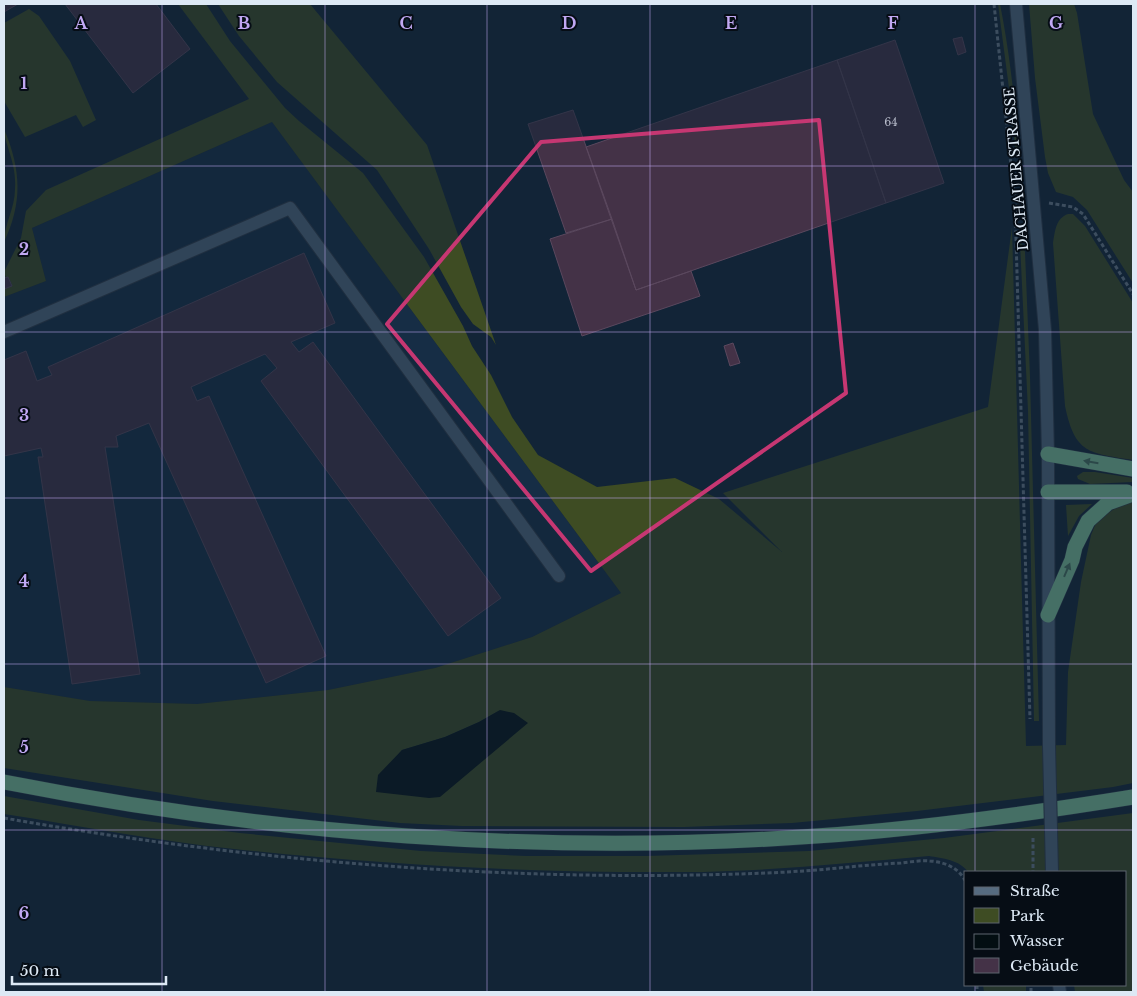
<svg xmlns="http://www.w3.org/2000/svg" width="1137" height="996" font-family="'Libre Baskerville',serif">
  <style>
    .built { fill: #162d45 }
    .green { fill: #3e4c23; fill-rule: evenodd }
    .water { fill: #030e12 }
    .building { fill: #443247; stroke: #5b485e }
    .lines { fill: none; stroke-linecap: round; stroke-linejoin: round }
    .minor-casing { stroke: #313d4d; stroke-width: 14 }
    .highway-casing { stroke: #313d4d; stroke-width: 16 }
    .path { stroke: #707f8f; stroke-width: 3; stroke-dasharray: 4 2.5; stroke-linecap: butt }
    .minor { stroke: #566b80; stroke-width: 12 }
    .highway { stroke: #83c99d; stroke-width: 15 }
    .minor-bridge-casing { stroke: #313d4d; stroke-width: 14; stroke-linecap: butt }
    .path-bridge { stroke: #707f8f; stroke-width: 3; stroke-dasharray: 4 2.5; stroke-linecap: butt }
    .minor-bridge { stroke: #566b80; stroke-width: 12 }
    .oneway { fill: #4b7460 }
    .marked { fill: none; stroke: #c63772; stroke-width: 4; stroke-linejoin: round }
    .grid { fill: none; stroke: #c1a8f3; stroke-width: 1; stroke-opacity: 0.55 }
    .labels { text-anchor: middle; dominant-baseline: central; stroke-width: 4; stroke-linejoin: round; paint-order: stroke }
    .number-label { font-size: 11px; fill: #b7bbca }
    .street-label { font-size: 14px; fill: #dde9f5; stroke: #060d15 }
    .grid-label { font-size: 16px; text-anchor: middle; font-weight: bold; fill: #c1a8f3; stroke: #060d15; stroke-width: 4; stroke-linejoin: round; paint-order: stroke }
  </style>
  <rect width="100%" height="100%" fill="#122437"/>
  <path class="built" d="M272 122 621 593 532 637 435 668 328 690 197 704 89 701 4 687V297L46 281 32 228Z"/>
  <path class="green" d="M178 4H206L230 41 285 108 299 121 363 173 424 257 463 326 472 346 491 375 512 417 538 455 597 487 675 478 719 499 782 552 723 493 988 407 1012 227 1026 746 1066 745 1068 672 1081 582 1091 535 1096 523 1108 513 1122 504 1133 502V783L1113 787 917 811 792 823 684 827 462 826 400 823 213 801 4 768V687L90 701 197 704 328 690 435 668 532 637 621 593 272 122 32 228 46 281 4 297V289L12 285 8 277 6 278 4 272 21 238 26 211 46 190 249 99ZM500 710 376 792 394 760 402 750 445 737 479 722Z
    M218 4H310L427 145 496 345 491 337 473 324 461 307 429 249 377 170 277 82 239 36Z
    M998 4H1000C1010 54 1015 105 1020 155L1017 157 1016 156 1010 96Z
    M1029 4H1074L1077 13 1093 114 1124 180 1133 192V283L1087 210 1073 197 1056 192 1048 173 1045 157 1035 78Z
    M29 9 39 16 70 61 96 120 83 127 76 115 25 137 4 101V23Z
    M4 129C21 169 23 202 4 242 4 225 15 208 15 189 16 176 13 163 9 151 7 143 4 137 4 129Z
    M1068 214H1073L1085 226 1133 303V460C1089 453 1075 454 1065 406L1053 243C1055 231 1056 218 1068 214Z
    M1020 243 1023 245 1025 252 1030 377 1039 721H1034L1028 411Z
    M1083 472H1095L1133 478V482L1090 484 1078 479 1077 476Z
    M1092 504 1079 516 1068 536 1066 505Z
    M4 796 139 820 240 833 421 851 526 856H646L809 851 944 838 1133 813V992H1075L1074 985H1126V872H968C960 860 942 858 929 856 846 863 765 872 682 872 533 873 383 865 234 849 157 841 81 826 4 814Z
    M983 985H1026V992H984Z"/>
  <path class="water" d="M500 710 514 713 528 723 440 797 429 798 376 792 378 775 402 750 445 737 479 722Z"/>
  <path class="building" d="M4 4H18L4 12Z
    M65 4H156L190 49 133 93Z
    M962 37 966 52 958 55 953 39Z
    M895 40 944 183 886 203 837 60Z
    M837 60 886 203 636 290 586 147Z
    M573 110 612 219 566 233 528 124Z
    M612 219 636 290 691 271 700 296 582 336 550 239Z
    M304 253 335 323 291 342 299 352 313 342 501 598 448 636 261 381 277 368 265 354 191 387 197 401 209 396 326 656 266 683 149 423 116 436 118 447H105L140 674 72 684 38 457H43L41 448 4 456V360L26 351 37 381 52 375 48 367Z
    M8 277 12 286 4 289V278Z
    M733 343 740 363 730 366 724 346Z"/>
  <g class="lines">
    <defs>
      <path id="minor" d="M1016 4 1045 330 1048 454 1049 746
        M4 332 290 208 559 576
        M1059 985 1060 992"/>
      <path id="highway" d="M1048 454 1133 469
        M1048 492H1127
        M1048 615 1072 560 1075 547 1088 521 1108 503 1133 494
        M4 782C269 834 546 856 816 836 922 829 1028 814 1133 797"/>
    </defs>
    <use href="#minor" class="minor-casing"/>
    <use href="#highway" class="highway-casing"/>
    <path class="path" d="M994 4 1015 204 1030 719
      M1049 203 1073 207 1083 214 1133 294
      M4 818C232 858 464 879 696 875 743 874 790 873 838 868 859 866 880 864 901 863 910 862 921 860 930 861 945 862 959 868 966 882
      M977 985V992
      M1031 992V985"/>
    <use href="#minor" class="minor"/>
    <use href="#highway" class="highway"/>
    <defs>
      <path id="minor-bridge" d="M1049 746 1052 872"/>
    </defs>
    <use href="#minor-bridge" class="minor-bridge-casing"/>
    <path class="path-bridge" d="M1033 838V872"/>
    <use href="#minor-bridge" class="minor-bridge"/>
  </g>
  <defs><path id="oneway-solid" d="M-6-.8H1V-3.2L6.5 0L1 3.2V.8H-6Z" transform="scale(1.25)"/></defs>
  <g class="oneway">
    <use href="#oneway-solid" transform="translate(1091 462) rotate(-170)"/>
    <use href="#oneway-solid" transform="translate(1067 570) rotate(-67)"/>
  </g>
  <path d="M0 0H1137V996H0ZM819 120 846 393 591 571 387 324 541 142Z" fill="#122437" fill-opacity=".55" fill-rule="evenodd"/>
  <path class="marked" d="M819 120 846 393 591 571 387 324 541 142Z"/>
  <path class="grid" d="M162 4V992M325 4V992M487 4V992M650 4V992M812 4V992M975 4V872M4 166H1133M4 332H1133M4 498H1133M4 664H1133M4 830H1133M975 985V992"/>
  <g class="labels">
    <g class="number-label">
      <text x="891" y="122">64</text>
    </g>
    <g class="street-label">
      <text transform="translate(1016 169) rotate(-95)">DACHAUER STRASSE</text>
    </g>
  </g>
  <g class="grid-label">
    <text x="81" y="29">A</text>
    <text x="244" y="29">B</text>
    <text x="406" y="29">C</text>
    <text x="569" y="29">D</text>
    <text x="731" y="29">E</text>
    <text x="893" y="29">F</text>
    <text x="1056" y="29">G</text>
    <text x="24" y="89">1</text>
    <text x="24" y="255">2</text>
    <text x="24" y="421">3</text>
    <text x="24" y="587">4</text>
    <text x="24" y="753">5</text>
    <text x="24" y="919">6</text>
  </g>
  <rect width="1137" height="996" fill="none" stroke="#dde9f5" stroke-width="10"/>
  <rect x="964" y="871" width="162" height="115" fill="#060d15" stroke="#5c656f"/>
  <rect x="974" y="887" width="25" height="8" fill="#566b80" stroke="#5c656f"/>
  <text x="1010" y="896" font-size="15" fill="#dde9f5">Straße</text>
  <rect x="974" y="908" width="25" height="15" fill="#3e4c23" stroke="#5c656f"/>
  <text x="1010" y="921" font-size="15" fill="#dde9f5">Park</text>
  <rect x="974" y="934" width="25" height="15" fill="#030e12" stroke="#5c656f"/>
  <text x="1010" y="946" font-size="15" fill="#dde9f5">Wasser</text>
  <rect x="974" y="958" width="25" height="15" fill="#443247" stroke="#5c656f"/>
  <text x="1010" y="971" font-size="15" fill="#dde9f5">Gebäude</text>
  <path d="M12 976v8h154v-8" fill="none" stroke="#dde9f5" stroke-width="2.5"/>
  <text x="20" y="976" font-size="15" fill="#dde9f5" stroke="#060d15" stroke-width="4" paint-order="stroke">50 m</text>
</svg>
